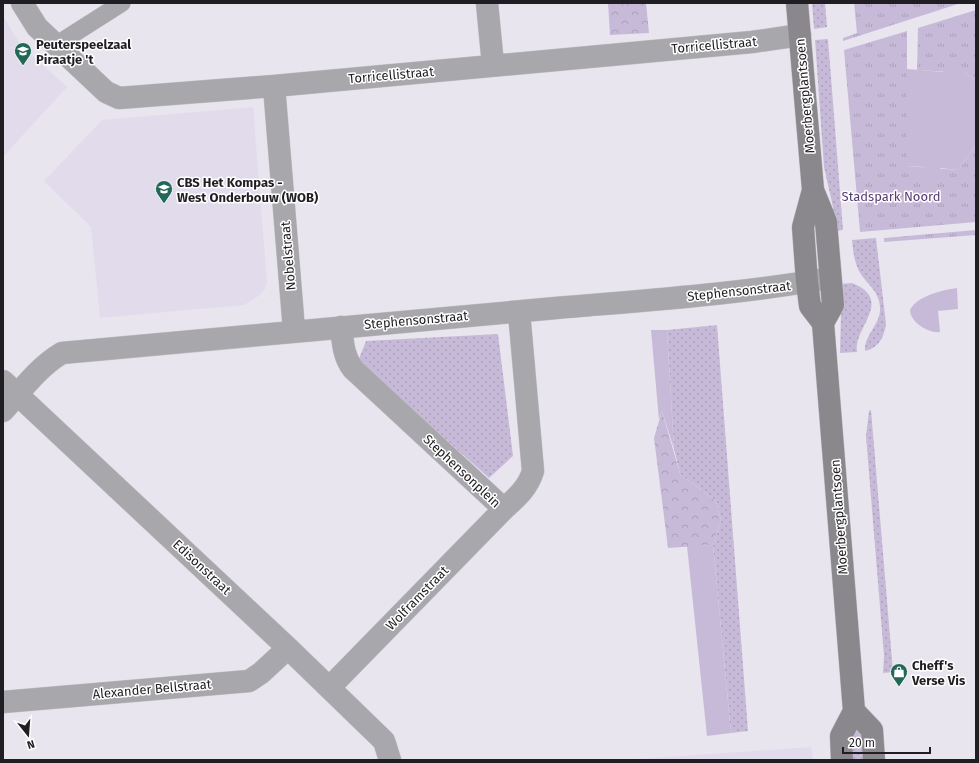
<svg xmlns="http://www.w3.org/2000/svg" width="979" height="763" font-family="'Fira Sans',sans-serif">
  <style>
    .built { fill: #e2dbec }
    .grass { fill: url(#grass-dots) }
    .forest { fill: url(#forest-crowns) }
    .park { fill: url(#park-tufts) }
    .garden { fill: #c7bad9 }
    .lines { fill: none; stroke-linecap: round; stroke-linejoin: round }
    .lane-casing { stroke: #c5c1c9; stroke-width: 18 }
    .street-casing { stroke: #c5c1c9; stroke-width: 23 }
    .secondary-casing { stroke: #c5c1c9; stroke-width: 23 }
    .lane { stroke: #a8a7ab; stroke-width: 17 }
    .street { stroke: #a8a7ab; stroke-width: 22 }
    .secondary { stroke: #8a888d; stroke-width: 22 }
    .labels { text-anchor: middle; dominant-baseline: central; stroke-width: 3; stroke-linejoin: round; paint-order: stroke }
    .poi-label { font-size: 13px; font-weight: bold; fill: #201e22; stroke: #fff; text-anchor: start }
    .street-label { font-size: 13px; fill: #201e22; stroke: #fff }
    .park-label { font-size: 13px; fill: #563b73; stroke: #fff }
  </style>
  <defs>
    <pattern id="grass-dots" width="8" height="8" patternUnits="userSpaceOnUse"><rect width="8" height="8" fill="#c7bad9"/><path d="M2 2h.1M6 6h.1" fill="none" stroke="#ab9fba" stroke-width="1.8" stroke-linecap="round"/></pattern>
    <pattern id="forest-crowns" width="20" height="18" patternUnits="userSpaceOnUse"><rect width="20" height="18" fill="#c7bad9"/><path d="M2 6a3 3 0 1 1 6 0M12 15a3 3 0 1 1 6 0" fill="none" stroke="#ab9fba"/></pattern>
    <pattern id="park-tufts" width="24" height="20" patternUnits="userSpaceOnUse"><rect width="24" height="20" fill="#c7bad9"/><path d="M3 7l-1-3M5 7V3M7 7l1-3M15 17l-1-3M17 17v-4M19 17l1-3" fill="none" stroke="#ab9fba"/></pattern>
  </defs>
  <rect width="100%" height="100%" fill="#e9e5ee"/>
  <path class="built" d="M3 16 20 44 67 87 3 157Z
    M253 107 267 281 265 289 260 295 244 305 100 318 91 227 44 181 102 120Z
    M811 747 813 760H624Z"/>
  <path class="grass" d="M812 3H825L827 27 814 29Z
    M828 39 843 230 835 231 833 207 824 167 815 40Z
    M876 238 886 324C884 337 879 348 865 351 864 335 881 324 880 308 880 291 866 284 859 271 854 261 853 250 852 240Z
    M852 283C895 300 853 328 857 352L840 353 841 313 839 284Z
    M717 325 748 731 731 733 713 545 721 520 716 501 680 474 674 449 667 330Z
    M498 334 513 456 489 478 358 361 366 341Z
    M871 410 893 672 883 673 884 656 866 436 869 411Z
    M856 729 862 732 865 760H852L850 736Z"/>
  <path class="forest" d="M608 3H646L649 33 610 35Z
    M662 411 680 474 716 501 721 520 713 545 668 548 654 438Z"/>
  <path class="park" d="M854 3H961L843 41V38L857 33Z
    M976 10V81L965 73 917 70 918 28Z
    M907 31V166L958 170 976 145V222L860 232 844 50Z
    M976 230V235L884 242V238Z"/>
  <path class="garden" d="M947 66 962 67 965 73 976 81V145L958 170 940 168 938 183 923 182 924 167 907 166V69L943 72Z
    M957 288 958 309 938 311 940 332C929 334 910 322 910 310 917 296 942 290 957 288Z
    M651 330H667L674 449 662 411 659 420Z
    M713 545 731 733 707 736 687 546Z"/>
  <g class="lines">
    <defs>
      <path id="lane" d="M56 45 122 3"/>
      <path id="street" d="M22 3 37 27 106 92 119 98 274 86 752 42 800 35
        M487 3 493 65
        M274 86 294 330
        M341 327C343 342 343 356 353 369L504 509C516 498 528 488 533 471L519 312
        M3 381 288 648 384 741 390 760
        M3 411C21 391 38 367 62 353 226 337 392 324 556 308 648 300 740 294 830 278
        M330 687 504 509
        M3 702 249 681 261 673 288 648"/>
      <path id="secondary" d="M797 3 813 190 826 222 833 305 823 323 854 711 841 736 842 760
        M813 190 803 227 807 282 810 306 823 323
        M854 711 872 730 874 760"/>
    </defs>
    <use href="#lane" class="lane-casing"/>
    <use href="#street" class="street-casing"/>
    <use href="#secondary" class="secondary-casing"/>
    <use href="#lane" class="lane"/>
    <use href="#street" class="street"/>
    <use href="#secondary" class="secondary"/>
  </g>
  <defs>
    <symbol id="school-pin" viewBox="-11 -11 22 30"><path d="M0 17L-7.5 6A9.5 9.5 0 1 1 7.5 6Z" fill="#236757" stroke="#fff"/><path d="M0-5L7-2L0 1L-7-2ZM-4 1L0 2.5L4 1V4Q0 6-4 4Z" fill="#fff"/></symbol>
    <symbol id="shop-pin" viewBox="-11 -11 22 30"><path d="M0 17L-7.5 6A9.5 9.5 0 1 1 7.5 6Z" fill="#236757" stroke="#fff"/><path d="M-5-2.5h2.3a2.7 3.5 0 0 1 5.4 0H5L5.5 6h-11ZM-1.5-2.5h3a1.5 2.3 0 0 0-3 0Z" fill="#fff"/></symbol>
  </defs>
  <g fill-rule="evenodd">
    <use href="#school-pin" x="13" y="41" width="20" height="27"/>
    <use href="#school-pin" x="154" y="179" width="20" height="27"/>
    <use href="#shop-pin" x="889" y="662" width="20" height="27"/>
  </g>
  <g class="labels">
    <g class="poi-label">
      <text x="36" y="44">Peuterspeelzaal<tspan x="36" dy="15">Piraatje 't</tspan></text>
      <text x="177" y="182">CBS Het Kompas -<tspan x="177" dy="15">West Onderbouw (WOB)</tspan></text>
      <text x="912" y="665">Cheff's<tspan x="912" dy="15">Verse Vis</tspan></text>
    </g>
    <g class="street-label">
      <text transform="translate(714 45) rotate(-5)">Torricellistraat</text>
      <text transform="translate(391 75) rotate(-5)">Torricellistraat</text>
      <text transform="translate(805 96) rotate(-95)">Moerbergplantsoen</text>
      <text transform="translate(288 256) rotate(-95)">Nobelstraat</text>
      <text transform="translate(739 291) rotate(-6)">Stephensonstraat</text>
      <text transform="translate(416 320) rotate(-5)">Stephensonstraat</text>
      <text transform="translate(462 471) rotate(43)">Stephensonplein</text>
      <text transform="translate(839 517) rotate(-94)">Moerbergplantsoen</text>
      <text transform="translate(202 567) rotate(43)">Edisonstraat</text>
      <text transform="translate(417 598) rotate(-46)">Wolframstraat</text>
      <text transform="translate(152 689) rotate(-5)">Alexander Bellstraat</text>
    </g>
    <g class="park-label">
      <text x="891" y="196">Stadspark Noord</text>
    </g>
  </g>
  <rect width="979" height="763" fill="none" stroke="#201e22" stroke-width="8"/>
  <g transform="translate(28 735) rotate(163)" stroke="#ffffff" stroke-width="3" paint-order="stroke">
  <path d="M0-3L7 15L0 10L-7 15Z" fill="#201e22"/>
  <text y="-6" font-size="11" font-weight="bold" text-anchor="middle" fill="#201e22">N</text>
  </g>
  <path d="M843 747v6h87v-6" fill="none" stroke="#201e22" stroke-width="2"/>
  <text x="849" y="747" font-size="12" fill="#201e22" stroke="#ffffff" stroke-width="3" paint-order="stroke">20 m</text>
</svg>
